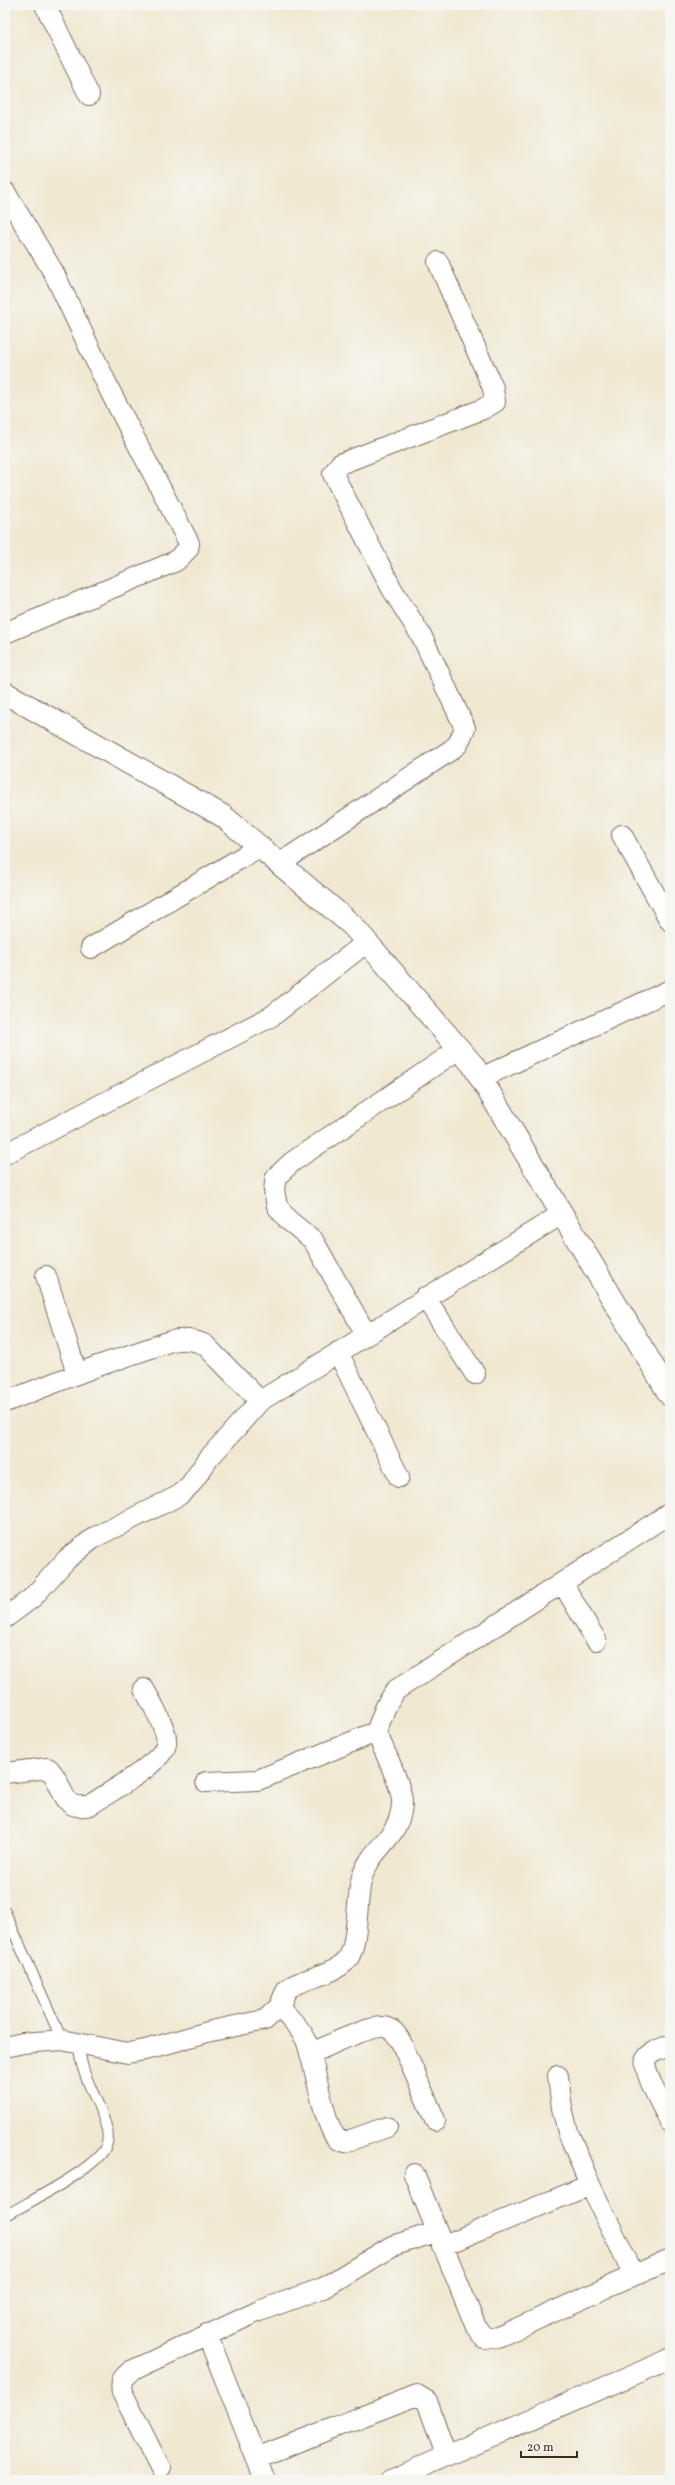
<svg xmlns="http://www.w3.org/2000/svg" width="675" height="2485" font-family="Vollkorn,serif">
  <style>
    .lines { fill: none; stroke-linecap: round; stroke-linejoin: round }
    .service-casing { stroke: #7a6c5d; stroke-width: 12 }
    .minor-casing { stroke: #7a6c5d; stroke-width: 22 }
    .tertiary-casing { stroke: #7a6c5d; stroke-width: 24 }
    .service { stroke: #fff; stroke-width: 10 }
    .minor { stroke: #fff; stroke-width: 20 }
    .tertiary { stroke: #fff; stroke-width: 22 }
  </style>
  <rect width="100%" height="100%" fill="#f6f6f2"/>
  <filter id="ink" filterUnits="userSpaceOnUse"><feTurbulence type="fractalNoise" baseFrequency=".025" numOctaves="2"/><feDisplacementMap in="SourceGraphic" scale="8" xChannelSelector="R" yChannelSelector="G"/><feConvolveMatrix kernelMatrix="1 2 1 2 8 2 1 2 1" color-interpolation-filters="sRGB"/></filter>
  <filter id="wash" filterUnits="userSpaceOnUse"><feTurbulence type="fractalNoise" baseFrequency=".012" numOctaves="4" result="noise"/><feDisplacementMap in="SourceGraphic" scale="16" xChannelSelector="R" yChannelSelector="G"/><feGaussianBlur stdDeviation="0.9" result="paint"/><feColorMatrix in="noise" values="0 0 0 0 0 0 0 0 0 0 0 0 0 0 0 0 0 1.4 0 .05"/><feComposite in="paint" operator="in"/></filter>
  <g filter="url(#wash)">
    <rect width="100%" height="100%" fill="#f0e8d1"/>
  </g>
  <g filter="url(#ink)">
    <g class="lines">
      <defs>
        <path id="service" d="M5 1912 62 2040
          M5 2216C28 2202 94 2170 105 2148 108 2143 108 2135 107 2130 100 2099 80 2078 79 2044"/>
        <path id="minor" d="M45 5 89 95
          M5 192 54 273 111 393 189 543 188 549 176 561 5 633
          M622 835 670 921
          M279 864 451 750 458 744 465 728 422 637 392 589 333 474 340 464 483 409 495 402 493 388 438 262
          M91 948 259 847
          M481 1078 670 990
          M5 1154 272 1016 367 942
          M46 1276 77 1374
          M425 1297 475 1374
          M366 1334 313 1240 288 1220 277 1206 274 1190 276 1177 292 1162 459 1049
          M338 1352 399 1477
          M5 1402 95 1367 171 1341C184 1339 193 1339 205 1345L260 1401
          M563 1584 596 1640
          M5 1618 32 1598 67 1559 95 1537 178 1496 191 1484 209 1458 260 1401 302 1375 562 1214
          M5 1773 48 1768C65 1783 59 1813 90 1805 106 1794 163 1763 166 1744 169 1732 150 1700 144 1689
          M206 1782 258 1780 376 1732 386 1706 396 1690 670 1513
          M279 2007C288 2017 300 2027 306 2040 315 2063 323 2123 337 2139L345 2142 387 2127
          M670 2045C663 2048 650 2052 646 2059 641 2069 665 2111 670 2122
          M5 2047 23 2043 62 2040 128 2053 145 2050 211 2031 265 2020 279 2007 287 1989C305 1977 332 1976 347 1960 359 1946 356 1896 362 1877 371 1847 401 1837 402 1803 403 1788 383 1748 376 1732
          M310 2054C325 2047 368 2026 383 2027 392 2027 397 2035 401 2042L435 2120
          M558 2076 562 2108 568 2132 590 2185 634 2275
          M414 2174 476 2327 485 2339 498 2337 670 2259
          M442 2246 590 2185
          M207 2334 265 2480
          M256 2458 417 2395 427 2401 446 2455
          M160 2468 122 2392C120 2381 122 2378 131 2371L259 2311 323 2288 392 2246 436 2232
          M390 2480 670 2359"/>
        <path id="tertiary" d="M5 693 223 816 352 925 473 1065 670 1395"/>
      </defs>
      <use href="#service" class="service-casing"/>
      <use href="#minor" class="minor-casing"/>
      <use href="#tertiary" class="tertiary-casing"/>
      <use href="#service" class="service"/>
      <use href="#minor" class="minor"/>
      <use href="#tertiary" class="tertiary"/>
    </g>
  </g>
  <rect width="675" height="2485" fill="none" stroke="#f6f6f2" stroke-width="20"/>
  <path d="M521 2451v6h56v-6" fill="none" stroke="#3b2a1e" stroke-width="2"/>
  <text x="527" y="2451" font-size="12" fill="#3b2a1e" stroke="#f6f6f2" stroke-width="3" paint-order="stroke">20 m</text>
</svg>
